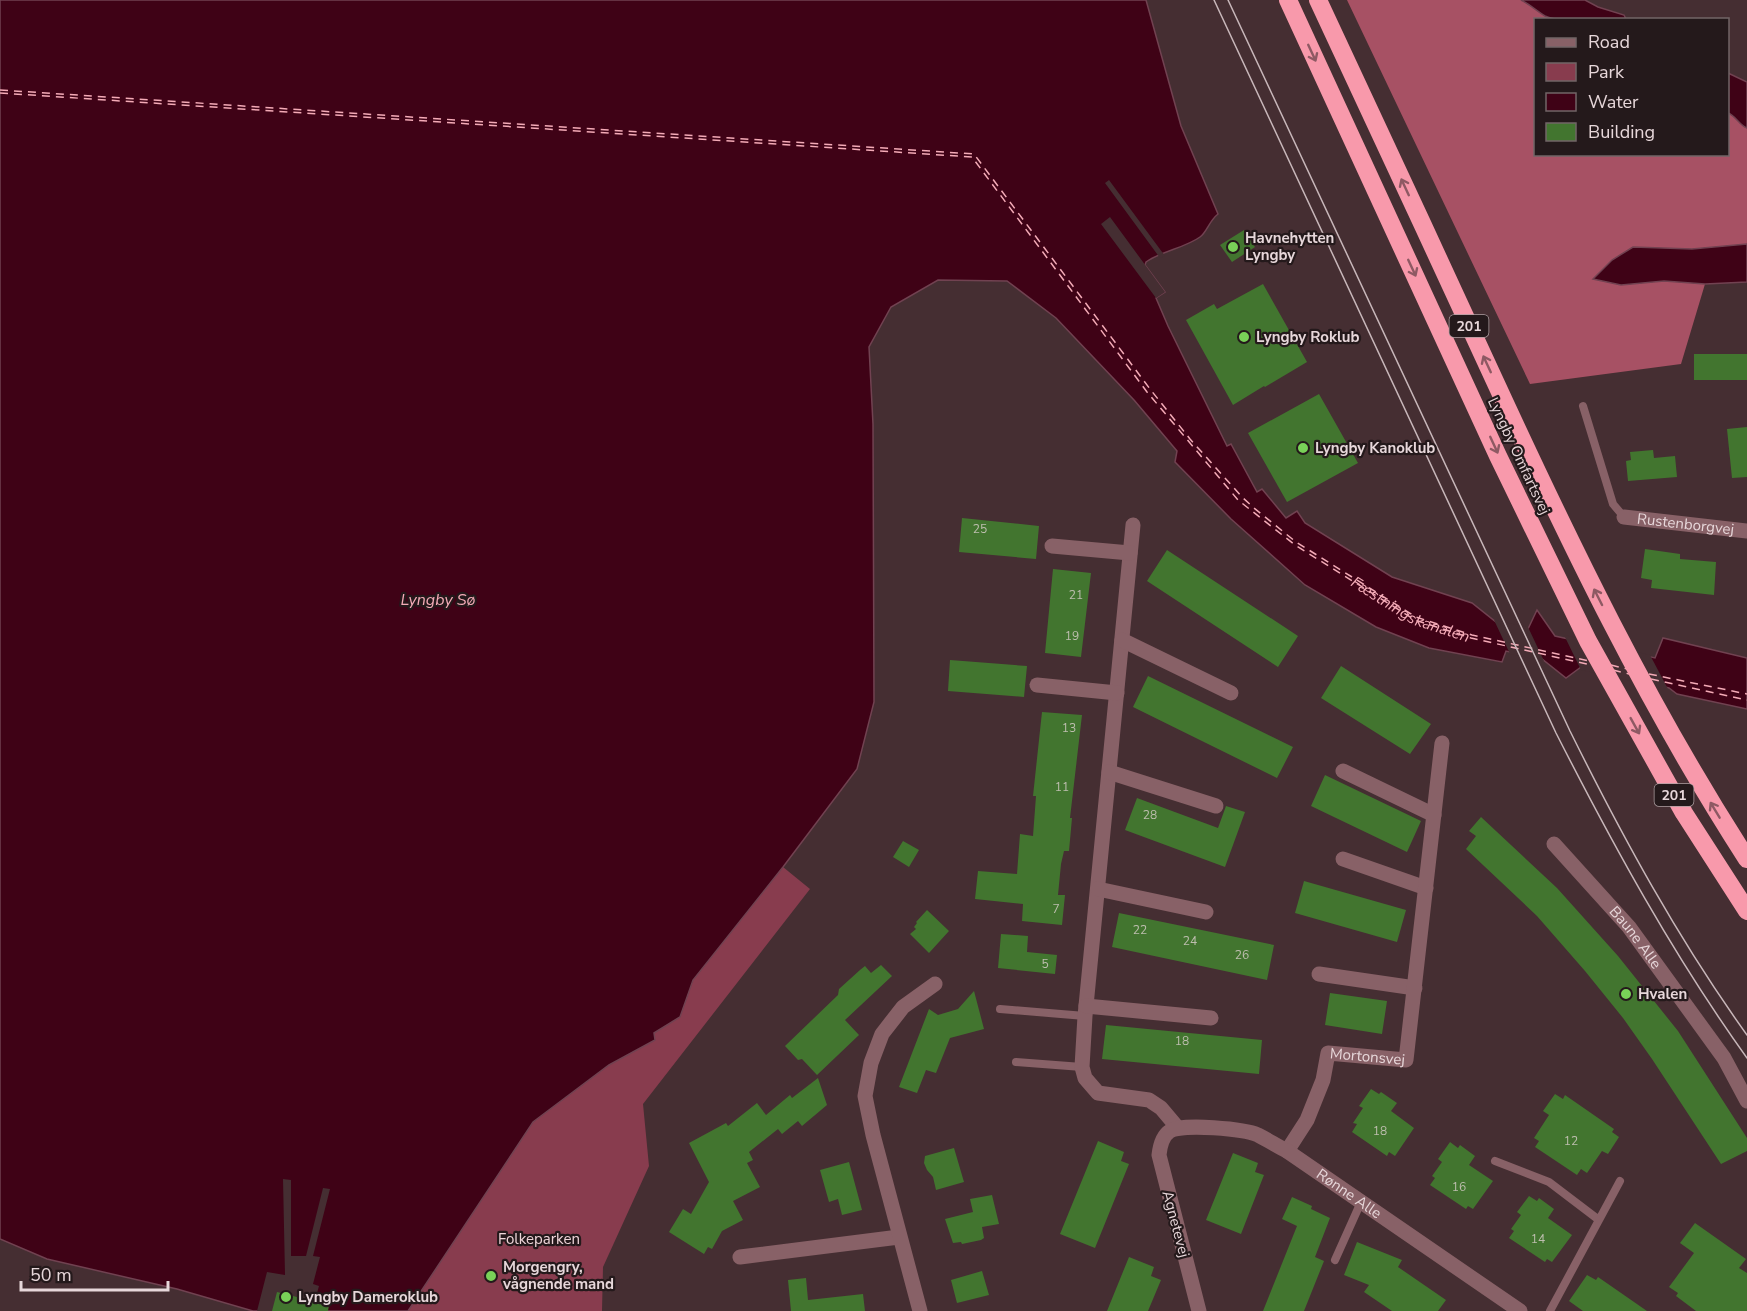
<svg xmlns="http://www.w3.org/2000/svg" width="1747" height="1311" font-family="'Nunito Sans',sans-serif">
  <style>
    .green { fill: #883c4e }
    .forest { fill: #a75164 }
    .water { fill: #3f0216; stroke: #714251; stroke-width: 1.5 }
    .pier { fill: #452e32 }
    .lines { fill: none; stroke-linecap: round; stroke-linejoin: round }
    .ferry { stroke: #f4abb7; stroke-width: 1.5; stroke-dasharray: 8 6; stroke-linecap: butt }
    .building { fill: #42752f }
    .service { stroke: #886167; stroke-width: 8 }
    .minor { stroke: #886167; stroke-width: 15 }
    .motorway { stroke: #f899ab; stroke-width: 18 }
    .tram { stroke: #c8b7ba; stroke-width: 1.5 }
    .oneway { stroke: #8e5963 }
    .poi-dot { fill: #79d158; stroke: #24191b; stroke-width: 2 }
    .labels { text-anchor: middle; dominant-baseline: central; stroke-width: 4.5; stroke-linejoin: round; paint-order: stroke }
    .number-label { font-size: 12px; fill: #bebeaf }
    .shield { fill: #24191b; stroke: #ac9ea1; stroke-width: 1.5 }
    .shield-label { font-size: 14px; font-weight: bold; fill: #e7d7da }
    .poi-label { font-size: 15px; font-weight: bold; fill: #e7d7da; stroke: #24191b; text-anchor: start }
    .street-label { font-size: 15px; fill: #e7d7da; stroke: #24191b }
    .park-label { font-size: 15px; fill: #efd5d9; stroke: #24191b }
    .water-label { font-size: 16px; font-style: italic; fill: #f4abb7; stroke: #24191b }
  </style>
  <rect width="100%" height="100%" fill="#452e32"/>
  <path class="green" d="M783 867 810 889 643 1104 649 1166 603 1267 602 1311H408L533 1122 609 1065 655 1040 653 1033 680 1017 693 980Z"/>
  <path class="forest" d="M1347 0H1521C1533 7 1543 15 1557 19L1536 20V154H1728V113C1736 116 1739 125 1747 128V244L1692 249 1594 279 1621 285 1664 281 1705 284 1681 364 1530 384Z"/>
  <path class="water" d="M0 0H1146L1181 126 1218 214C1209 221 1207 232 1200 237 1185 248 1161 251 1146 262L1145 265 1165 292 1156 298 1168 326 1227 446 1231 444 1257 492 1262 489 1286 518 1297 511 1305 523 1392 577 1472 603 1496 622 1528 629 1537 610 1555 636 1655 658 1663 638 1747 658V709L1677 694 1669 688 1581 667 1566 678 1542 659 1506 651 1502 662 1429 648 1376 627 1305 585 1231 519 1175 462 1177 451 1134 400 1056 318 1007 281 938 280 891 307 869 347 873 424 874 702 857 769 783 867 693 980 680 1017 654 1033 655 1040 609 1065 533 1122 408 1311H253L177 1289 47 1259 0 1239Z
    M1521 0H1585L1598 7 1624 15 1626 19C1606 20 1561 24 1545 16 1537 11 1529 4 1521 0Z
    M1728 73 1747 82V128C1739 125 1736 116 1728 113Z
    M1747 244V282L1705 284 1664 281 1621 285 1593 279 1612 260 1633 247 1692 249Z"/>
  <path class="pier" d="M1109 180 1165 256 1160 258 1105 183Z
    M1110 217 1165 292 1156 298 1101 224Z
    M1494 620 1528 627 1544 661 1510 654Z
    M1564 635 1650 655 1668 689 1581 670Z
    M283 1179 291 1180V1256H306L323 1188 330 1189 313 1256 320 1257 313 1284 319 1286 312 1311H257L267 1272 285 1275Z"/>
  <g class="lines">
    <g class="ferry">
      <path d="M0 90 974 154 1150 389 1190 439 1242 497 1254 508 1296 542 1416 617 1472 635 1589 661"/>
      <path id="s1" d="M0 93 972 157 1147 392 1238 500 1295 545 1415 620 1471 638 1591 665"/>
      <path d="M1611 665 1627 669"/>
      <path d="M1613 670 1629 674"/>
      <path d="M1649 674 1747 694"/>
      <path d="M1651 679 1747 700"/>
    </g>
  </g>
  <path class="building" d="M1244 230 1255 247 1232 262 1220 245Z
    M1263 284 1307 362 1265 387 1264 386 1233 405 1186 320 1214 304 1217 309Z
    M1694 354H1747V380H1694Z
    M1319 394 1358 463 1287 502 1248 433Z
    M1747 427V477L1732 478 1727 429Z
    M1653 450 1654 458 1675 456 1677 477 1628 481 1626 461 1631 460 1630 452Z
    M962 518 1039 526 1036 559 959 552Z
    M1645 549 1680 554V559L1716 562 1714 595 1651 588 1652 580 1641 578Z
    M1167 550 1298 636 1278 667 1147 581Z
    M1053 569 1091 573 1081 657 1045 653Z
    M950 660 1027 666 1024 697 948 691Z
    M1341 666 1431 724 1410 754 1321 698Z
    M1148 676 1293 747 1277 778 1133 707Z
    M1042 712 1082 715 1070 818H1072L1069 851H1064L1061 864 1058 895H1065L1062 925 1022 921 1023 904 975 899 978 871 1017 874 1020 834 1033 836 1036 796H1033Z
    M1325 775 1421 821 1407 852 1311 806Z
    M1137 798 1218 828 1226 806 1245 812 1225 867 1125 830Z
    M1481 817 1557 888 1618 956 1678 1031 1747 1138V1151L1721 1164 1652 1059 1623 1018 1585 971 1537 916 1466 849 1476 836 1469 831Z
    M903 841 919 850 909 867 893 857Z
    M1304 881 1406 910 1397 942 1295 913Z
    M927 910 949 931 929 953 910 934 916 929 914 927 917 923 916 922Z
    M1119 913 1274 945 1267 980 1112 947Z
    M1001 934 1028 936 1027 952 1057 955 1055 974 998 968Z
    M881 965 892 976 845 1020 859 1035 817 1075 802 1059 798 1060 785 1046 838 995 839 989 860 970 865 966 871 973Z
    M974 991 984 1029 950 1038 936 1073 926 1070 917 1093 899 1087 929 1009 938 1015 958 1009Z
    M1330 993 1387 1001 1382 1034 1325 1025Z
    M1106 1025 1262 1040 1259 1074 1102 1059Z
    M818 1078 827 1105 802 1126 798 1121 782 1134 778 1129 749 1152 753 1160 747 1163 760 1187 733 1201 743 1220 722 1231 712 1249 708 1247 704 1254 669 1232 683 1209 691 1214 709 1182 689 1143 726 1123 728 1126 757 1103 766 1115 790 1095 792 1098Z
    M1371 1089 1379 1094 1381 1092 1397 1103 1391 1111 1414 1128 1395 1156 1389 1152 1387 1156 1352 1132 1357 1124 1353 1123 1363 1108 1359 1106Z
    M1555 1094 1563 1099 1565 1095 1614 1129 1612 1132 1619 1137 1608 1154 1602 1151 1587 1173 1581 1169 1577 1175 1535 1147 1539 1141 1534 1138 1549 1115 1543 1111Z
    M1098 1141 1124 1152 1121 1161 1129 1164 1095 1248 1060 1234Z
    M1450 1142 1458 1148 1460 1145 1475 1156 1469 1165 1493 1181 1473 1209 1468 1206 1466 1209 1430 1185 1435 1178 1432 1176 1442 1162 1438 1159Z
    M954 1148 964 1182 936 1190 933 1177 927 1170 924 1163 925 1156Z
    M1233 1153 1258 1163 1255 1172 1264 1175 1241 1234 1206 1220Z
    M849 1162 862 1210 842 1215 838 1199 829 1202 820 1170Z
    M992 1195 999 1224 982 1227 984 1238 981 1240 962 1244 961 1242 953 1243 945 1219 973 1212 970 1199Z
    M1529 1196 1537 1201 1539 1198 1554 1209 1548 1218 1572 1235 1552 1262 1547 1259 1545 1262 1509 1238 1514 1231 1511 1229 1521 1215 1517 1212Z
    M1292 1197 1312 1206 1311 1209 1330 1218 1315 1257 1324 1261 1304 1311H1263L1297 1226 1282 1219Z
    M1695 1223 1746 1259 1739 1268 1747 1273V1311H1696L1676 1296 1678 1293 1669 1287 1694 1253 1680 1243Z
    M1357 1242 1402 1260 1398 1267 1446 1300 1438 1311H1392L1364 1292 1369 1285 1344 1275Z
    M1129 1257 1154 1267 1151 1276 1161 1280 1148 1311H1107Z
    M982 1271 989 1295 957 1303 951 1280Z
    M1587 1275 1596 1280 1598 1277 1647 1311H1583L1569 1301Z
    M806 1278 808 1300 863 1294 865 1311H791L788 1280Z
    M277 1292 329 1305 328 1311H272Z"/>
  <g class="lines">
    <path class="service" d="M1583 406 1613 504 1624 517
      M1000 1009 1085 1016
      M1016 1062 1082 1067
      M1495 1161 1549 1182 1599 1220
      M1335 1260 1361 1202
      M1550 1311 1620 1181"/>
    <g class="minor">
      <path id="s2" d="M1624 517 1747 531"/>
      <path d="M1133 525 1085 1016 1082 1067 1085 1078 1098 1093 1149 1100 1161 1108 1177 1127"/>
      <path d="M1052 546 1130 553"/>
      <path d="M1122 640 1231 693"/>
      <path d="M1037 685 1117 693"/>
      <path d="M1343 771 1434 815"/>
      <path d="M1109 772 1216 806"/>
      <path id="s3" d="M1554 844 1629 927 1724 1058 1747 1101"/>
      <path d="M1343 859 1426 888"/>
      <path d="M1098 889 1206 912"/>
      <path d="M1319 974 1415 988"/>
      <path d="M1086 1006 1211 1018"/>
      <path id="s4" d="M1287 1151 1307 1120 1323 1080 1328 1053 1406 1060 1442 743"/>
      <path d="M740 1257 899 1237"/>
      <path d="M920 1311 873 1135 865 1096 871 1063 882 1034 903 1007 935 984"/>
      <path id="s5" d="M1199 1311 1159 1155C1160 1146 1162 1136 1170 1131 1182 1123 1245 1129 1258 1135 1268 1140 1277 1146 1287 1151L1520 1311"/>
    </g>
    <path class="motorway" d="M1288 0 1498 456 1588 641 1684 813 1747 911
      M1318 0C1377 126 1435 251 1493 377 1569 542 1648 706 1747 859"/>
    <path class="tram" d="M1214 0 1556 733C1613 845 1673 955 1747 1058
      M1228 0 1570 731C1622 836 1678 939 1747 1035"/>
  </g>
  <defs><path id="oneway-shaft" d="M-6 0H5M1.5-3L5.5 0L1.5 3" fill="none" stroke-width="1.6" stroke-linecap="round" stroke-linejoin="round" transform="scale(1.5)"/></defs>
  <g class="oneway">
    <use href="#oneway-shaft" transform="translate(1312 53) rotate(65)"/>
    <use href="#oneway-shaft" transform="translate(1405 187) rotate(-115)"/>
    <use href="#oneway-shaft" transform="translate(1412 268) rotate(65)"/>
    <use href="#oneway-shaft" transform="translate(1487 364) rotate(-115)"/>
    <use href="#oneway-shaft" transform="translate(1494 445) rotate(65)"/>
    <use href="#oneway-shaft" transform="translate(1598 597) rotate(-117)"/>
    <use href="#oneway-shaft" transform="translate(1635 726) rotate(61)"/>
    <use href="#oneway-shaft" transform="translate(1715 810) rotate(-121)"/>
  </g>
  <g class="poi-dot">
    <circle cx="1233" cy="247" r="6"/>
    <circle cx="1244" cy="337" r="6"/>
    <circle cx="1303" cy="448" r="6"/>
    <circle cx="1626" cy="994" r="6"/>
    <circle cx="491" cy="1276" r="6"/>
    <circle cx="286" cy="1297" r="6"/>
  </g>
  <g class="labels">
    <g class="number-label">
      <text x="980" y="529">25</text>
      <text x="1076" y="595">21</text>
      <text x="1072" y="636">19</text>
      <text x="1069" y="728">13</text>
      <text x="1062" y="787">11</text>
      <text x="1150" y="815">28</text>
      <text x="1056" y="909">7</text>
      <text x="1140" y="930">22</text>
      <text x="1190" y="941">24</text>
      <text x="1242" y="955">26</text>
      <text x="1045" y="964">5</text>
      <text x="1182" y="1041">18</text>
      <text x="1380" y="1131">18</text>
      <text x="1571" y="1141">12</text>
      <text x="1459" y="1187">16</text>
      <text x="1538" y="1239">14</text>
    </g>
    <g class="shield">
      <rect x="1449.5" y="315" width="39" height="22" rx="4.5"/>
      <rect x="1654.5" y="784" width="39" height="22" rx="4.5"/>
    </g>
    <g class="shield-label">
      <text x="1469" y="326">201</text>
      <text x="1674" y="795">201</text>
    </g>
    <g class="poi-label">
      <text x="1245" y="238">Havnehytten<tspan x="1245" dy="17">Lyngby</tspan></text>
      <text x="1256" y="337">Lyngby Roklub</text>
      <text x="1315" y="448">Lyngby Kanoklub</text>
      <text x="1638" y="994">Hvalen</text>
      <text x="503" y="1267">Morgengry,<tspan x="503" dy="17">vågnende mand</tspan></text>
      <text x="298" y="1297">Lyngby Dameroklub</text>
    </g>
    <g class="street-label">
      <text transform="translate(1519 456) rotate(65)">Lyngby Omfartsvej</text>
      <text stroke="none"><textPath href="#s2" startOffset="62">Rustenborgvej</textPath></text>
      <text stroke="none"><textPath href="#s3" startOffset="124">Baune Alle</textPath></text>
      <text stroke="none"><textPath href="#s4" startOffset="147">Mortonsvej</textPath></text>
      <text stroke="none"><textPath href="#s5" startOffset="386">Rønne Alle</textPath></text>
      <text transform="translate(1176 1224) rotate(75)">Agnetevej</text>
    </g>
    <g class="park-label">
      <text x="539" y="1239">Folkeparken</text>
    </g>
    <g class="water-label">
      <text x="438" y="600">Lyngby Sø</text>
      <text stroke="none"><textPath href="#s1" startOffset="1614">Fæstningskanalen</textPath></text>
    </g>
  </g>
  <rect x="1534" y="18" width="195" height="138" fill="#24191b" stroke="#726567" stroke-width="1.5"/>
  <rect x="1546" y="38" width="30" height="9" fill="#886167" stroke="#726567" stroke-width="1.5"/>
  <text x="1588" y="48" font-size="18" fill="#e7d7da">Road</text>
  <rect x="1546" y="63" width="30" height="18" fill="#883c4e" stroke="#726567" stroke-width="1.5"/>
  <text x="1588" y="78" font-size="18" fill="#e7d7da">Park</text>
  <rect x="1546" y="93" width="30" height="18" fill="#3f0216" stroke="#726567" stroke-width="1.5"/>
  <text x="1588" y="108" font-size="18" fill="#e7d7da">Water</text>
  <rect x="1546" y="123" width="30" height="18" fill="#42752f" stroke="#726567" stroke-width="1.5"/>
  <text x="1588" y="138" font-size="18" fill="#e7d7da">Building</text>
  <path d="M21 1281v9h147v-9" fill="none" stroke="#e7d7da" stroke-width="3"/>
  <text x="30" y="1281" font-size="18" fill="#e7d7da" stroke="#24191b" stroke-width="4.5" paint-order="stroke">50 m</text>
</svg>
